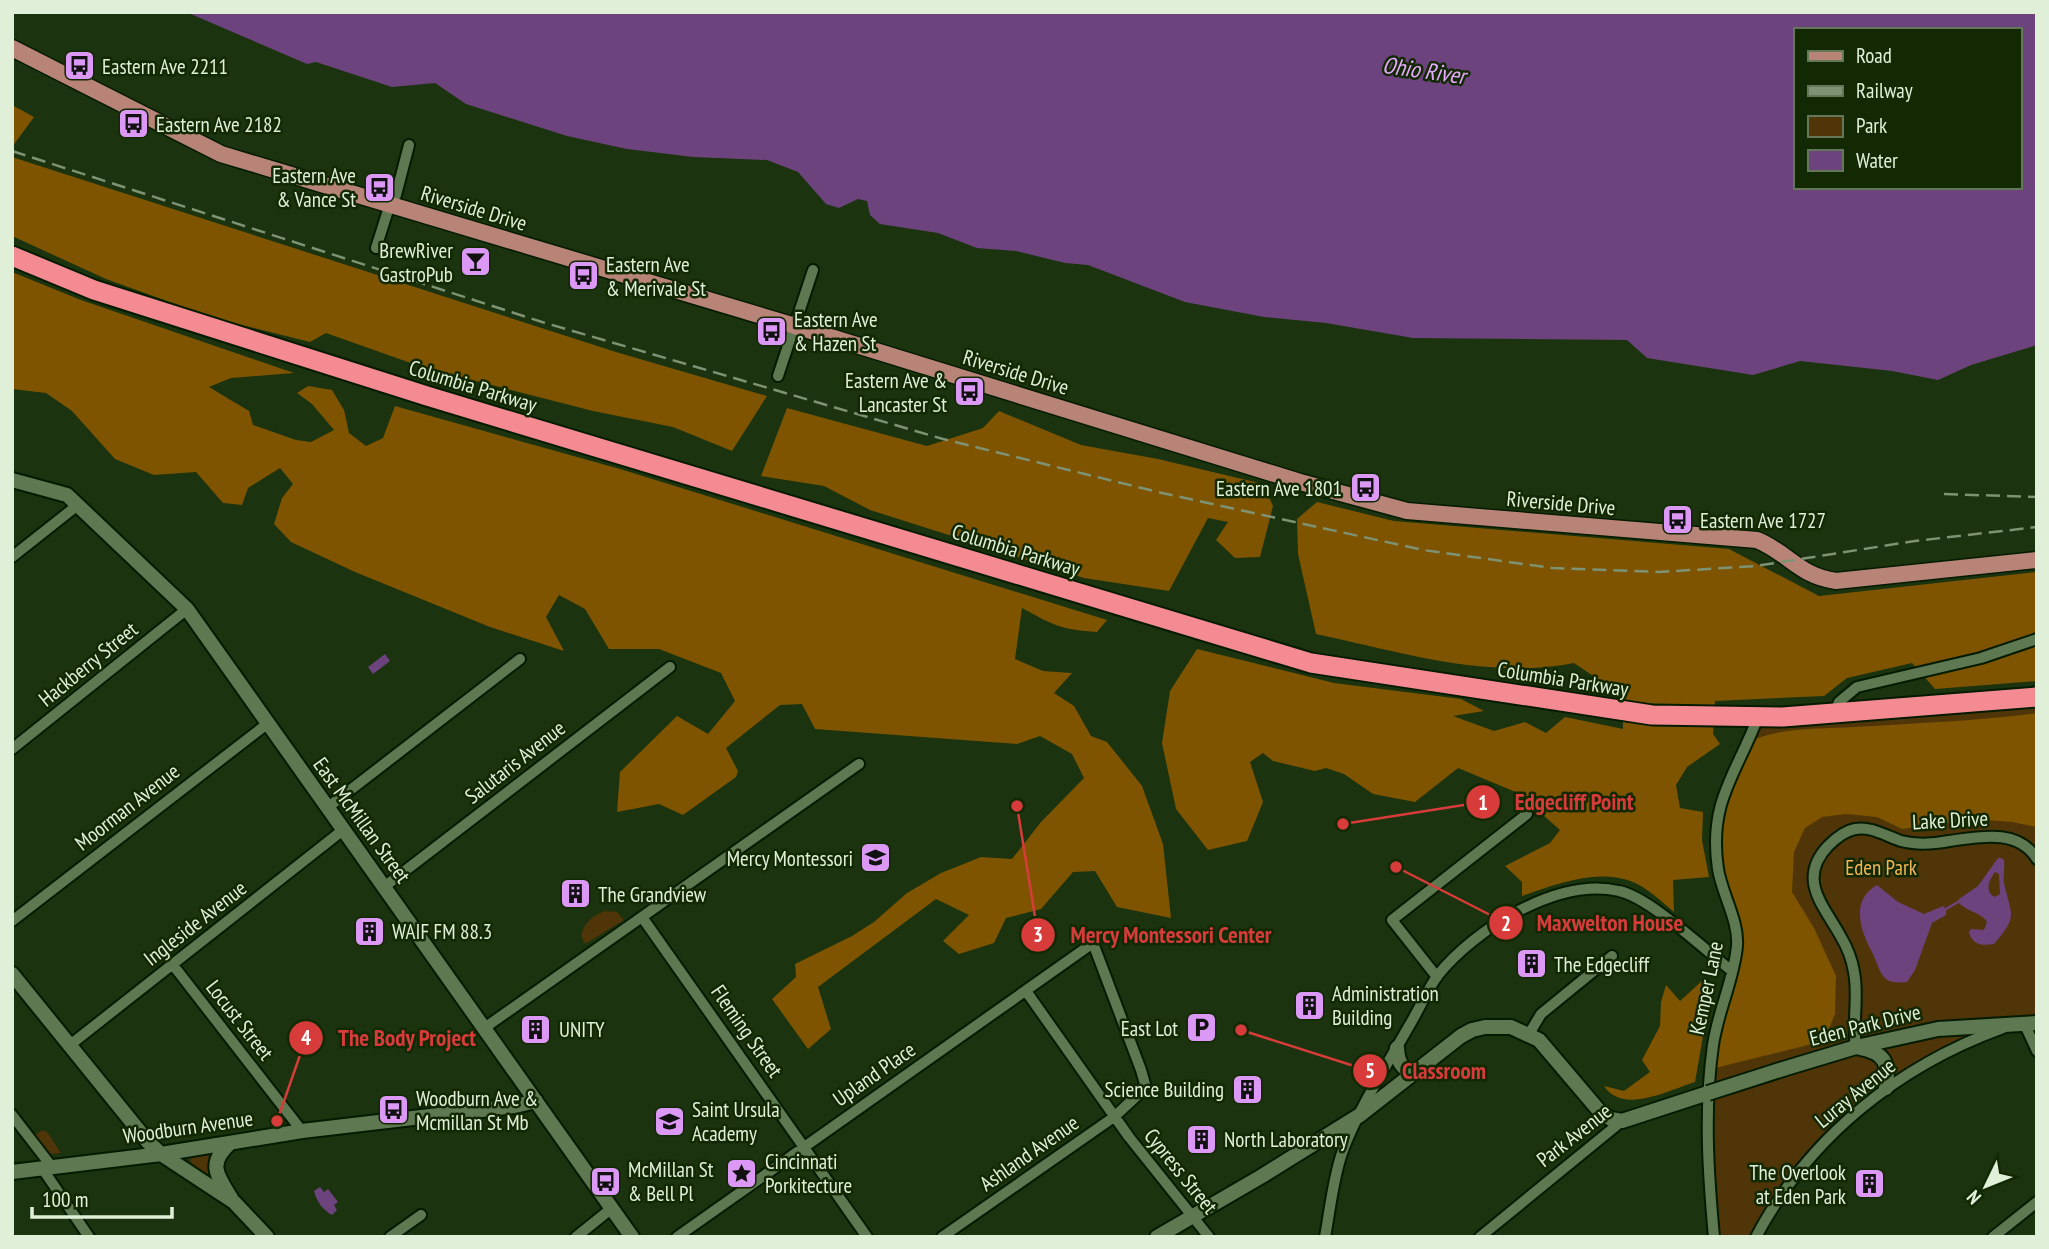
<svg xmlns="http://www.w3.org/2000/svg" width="2049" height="1249" font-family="'PT Sans Narrow',sans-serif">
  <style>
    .green { fill: #4f3508 }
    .forest { fill: #7e5400 }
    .water { fill: #6d437d; fill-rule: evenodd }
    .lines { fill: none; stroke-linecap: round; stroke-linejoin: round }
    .stream { stroke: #6d437d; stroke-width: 2.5 }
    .street-casing { stroke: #041b00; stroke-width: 14 }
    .secondary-casing { stroke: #041b00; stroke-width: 18 }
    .primary-casing { stroke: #041b00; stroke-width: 19 }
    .highway-casing { stroke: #041b00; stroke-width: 23 }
    .street { stroke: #5e7951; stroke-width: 10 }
    .secondary { stroke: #5e7951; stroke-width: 14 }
    .primary { stroke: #b98478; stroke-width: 16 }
    .highway { stroke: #f58b92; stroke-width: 19 }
    .rail { stroke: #7e9274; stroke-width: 2.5; stroke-dasharray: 14 7; stroke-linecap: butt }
    .secondary-bridge-casing { stroke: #041b00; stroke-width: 18; stroke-linecap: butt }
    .secondary-bridge { stroke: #5e7951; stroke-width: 14 }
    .labels { text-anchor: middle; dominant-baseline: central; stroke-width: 5; stroke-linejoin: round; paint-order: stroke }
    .poi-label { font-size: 21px; fill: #dfefd8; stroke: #122904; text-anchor: start }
    .street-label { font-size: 21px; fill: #dfefd8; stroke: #122904 }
    .park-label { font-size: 21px; fill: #f3b656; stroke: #122904 }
    .water-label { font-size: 23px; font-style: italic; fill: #e5a9fd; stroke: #122904 }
    .leader { fill: none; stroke: #d73c3a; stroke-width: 2.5 }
    .callout-dot { fill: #d73c3a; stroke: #122904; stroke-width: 2.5 }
    .mark-label { font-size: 21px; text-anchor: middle; font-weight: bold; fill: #fff }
    .callout-label { font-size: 23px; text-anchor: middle; font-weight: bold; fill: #d73c3a; stroke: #122904; stroke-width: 5; stroke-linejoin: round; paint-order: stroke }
  </style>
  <rect width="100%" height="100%" fill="#1b330e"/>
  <path class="green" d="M2037 697V1051L2024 1022 1924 1064 1823 1143 1756 1237H1714L1708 1095 1736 949 1727 905 1758 717Z
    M605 911 617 912 624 920 585 944 581 935C585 922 592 916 605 911Z
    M43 1130 48 1133 61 1153 50 1154 35 1135Z
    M208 1154 212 1174 210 1177 192 1165 190 1160 192 1156Z"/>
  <path class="forest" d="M12 105 34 117 12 147Z
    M12 157 616 352 767 396 732 451 673 427 593 411 422 367 326 333 310 342 214 318 106 279 12 236Z
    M12 272 81 300 294 373 231 378 209 387 249 411 253 425 296 440 311 442 334 430 312 404 297 393 308 386 332 390 344 410 349 433 366 446 383 438 395 406 620 469 1107 620 1097 632C1062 630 1053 625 1022 608L1015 659 1043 671 1072 673 1054 693 1074 706 1091 736 1107 742 1142 786 1163 844 1171 918 1117 907 1095 871 1073 872 1041 909 1006 918 994 943 959 954 943 941 969 915 936 899 818 987 831 1029 808 1049 772 999 796 977 795 964 852 936 874 922 907 893 941 873 981 857 1012 859 1041 822 1084 778 1072 754 1040 736 1017 744 815 729 802 704 780 705 726 748 738 771 736 777 683 815 659 804 617 812 620 772 677 716 708 734 735 701 721 673 659 649H609L585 609 559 595 546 617 564 651 490 627 355 572 291 542 274 524 282 498 293 484 280 468 248 488 242 505 223 503 196 472 154 475 115 459 72 411 46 393 12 389Z
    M787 408 927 446 983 428 999 411 1081 445 1158 459 1263 484 1273 506 1260 557 1235 558 1216 540 1228 522 1208 518 1169 591 1084 578 870 510 824 486 761 476Z
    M1317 502 1394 521 1729 549 1819 596 2037 572V681L1935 689 1912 663 1847 678 1824 696 1715 701 1713 734 1720 744 1687 767 1676 785 1680 808 1703 812 1702 840 1709 877 1673 880 1674 912C1663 903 1652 892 1639 885 1603 866 1559 883 1522 896V882L1505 866 1550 843 1560 830 1518 793 1458 768 1415 802 1373 794 1344 774 1326 768 1315 771 1273 761 1263 753 1250 762 1263 802 1247 841 1208 850 1176 809 1162 743 1170 691 1197 649 1334 683 1461 699 1484 711 1453 716 1494 731 1525 722 1546 733 1565 717 1623 729V696L1574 663C1488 680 1401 652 1316 634L1298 554 1297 519Z
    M2037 713V827L2012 822 1975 819 1902 829 1877 817 1846 814 1822 817 1805 828 1794 852 1792 892 1814 928 1836 976 1835 1014 1824 1041 1711 1069 1736 949 1714 834 1748 742C1779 727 1820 729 1854 727 1915 723 1976 721 2037 713Z
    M1704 979 1711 990 1695 1082C1669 1090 1623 1115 1604 1086L1624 1091 1650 1072 1642 1060 1660 1026 1661 1002 1666 985 1680 1001Z"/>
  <path class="water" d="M186 12H2037V345L1971 365 1938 380 1892 371 1800 361 1753 375 1647 358 1627 340 1413 338 1326 323 1264 317 1185 302 1088 265 1065 263 1016 251 977 248 938 233 880 224 870 215 867 201 858 199 839 208 826 204 798 172 767 160 693 157 627 149 567 136 466 104 435 83 392 87 316 62 307 64ZM1795 30H2019V187H1795Z
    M385 654 390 661 373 674 368 667Z
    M1998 858H2001L2004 860C2005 868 2003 875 2004 883 2011 916 2019 915 1994 944 1982 946 1972 945 1969 932L1971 929 1984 930 1987 922C1980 911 1966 912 1958 902L1959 899 1978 886ZM1995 872 1999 874 2000 894 1995 897C1984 892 1989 880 1995 872Z
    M1877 885 1898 902 1924 914 1943 906 1946 909V915L1932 923 1915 970 1907 982C1900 983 1891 983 1886 979 1879 973 1877 962 1873 954 1861 932 1849 901 1877 885Z
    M320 1187 324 1192 328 1189 338 1202 334 1205 337 1210 332 1215C322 1209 317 1202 314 1191Z"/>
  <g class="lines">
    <path class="stream" d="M1946 909 1958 902"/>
    <defs>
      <path id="street" d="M376 248 390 204 396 195 409 145
        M778 376 813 270
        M12 557 79 504
        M1835 713 1839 702 1857 687 1981 658 2037 639
        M12 749 187 609
        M327 808 520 659
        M384 887 670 667
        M642 917 867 1237
        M12 921 267 724
        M173 965 302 1131
        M1437 977 1392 920 1527 814
        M1026 991 1129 1137 1209 1237
        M2024 1023 2037 1051
        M483 1029 859 764
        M1529 1034 1541 1014 1612 956
        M70 1045 343 830
        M1856 1047C1852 1022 1859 997 1854 972 1852 960 1847 947 1841 937 1825 907 1796 880 1828 846 1835 839 1844 831 1855 829 1871 826 1886 836 1901 841 1916 845 1933 844 1949 841 1979 837 2018 828 2037 859
        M12 1115 52 1167
        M42 1168 89 1237
        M390 1237 421 1215
        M576 1237 612 1208
        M677 1237 1093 943 1141 1070 1145 1084 1143 1090 1114 1117 942 1237
        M1325 1237C1330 1210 1333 1179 1342 1153 1358 1109 1386 1067 1409 1026 1419 1010 1427 990 1438 975 1475 929 1558 877 1619 891 1649 897 1705 950 1732 971
        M1480 1237 1622 1121
        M1714 1237C1708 1172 1704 1109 1713 1045 1718 1011 1734 979 1737 946 1739 921 1722 894 1718 869 1708 802 1736 775 1758 717
        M1756 1237C1809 1137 1898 1066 2003 1028
        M1993 1237 2037 1202"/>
      <path id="secondary" d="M12 480 67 495 187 609 632 1237
        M12 974 148 1142 161 1154 234 1202 267 1237
        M1397 1048C1398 1062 1401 1068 1413 1073
        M1860 1048C1886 1053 1889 1064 1886 1088
        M1783 1069 1856 1047 1938 1029 2037 1023
        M230 1143C207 1164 217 1175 231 1198
        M12 1172 161 1154 302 1131 515 1106 536 1101
        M1157 1237 1262 1176 1360 1115 1461 1036 1472 1030 1485 1027H1511L1539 1040 1601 1113 1611 1119 1622 1121 1708 1093"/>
      <path id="primary" d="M12 48 221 154 795 326 1300 482 1407 511 1757 540C1789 553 1797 575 1836 581L2037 560"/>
      <path id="highway" d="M12 256 94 290 427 396 1311 663 1652 715 1783 717 2037 697"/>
    </defs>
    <use href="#street" class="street-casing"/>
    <use href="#secondary" class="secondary-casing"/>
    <use href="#primary" class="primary-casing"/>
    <use href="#highway" class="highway-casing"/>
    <use href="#street" class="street"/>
    <use href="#secondary" class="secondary"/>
    <use href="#primary" class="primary"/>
    <use href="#highway" class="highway"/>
    <path class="rail" d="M12 151 542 322 943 439 1162 493 1423 550 1552 568 1659 572 1756 566 1915 541 2037 527
      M1944 494 2037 497"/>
    <defs>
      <path id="secondary-bridge" d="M1708 1093 1783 1069"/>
    </defs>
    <use href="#secondary-bridge" class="secondary-bridge-casing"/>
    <use href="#secondary-bridge" class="secondary-bridge"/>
  </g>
  <defs>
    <symbol id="bus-square" viewBox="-11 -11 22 22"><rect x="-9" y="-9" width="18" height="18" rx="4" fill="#db99f5" stroke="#122904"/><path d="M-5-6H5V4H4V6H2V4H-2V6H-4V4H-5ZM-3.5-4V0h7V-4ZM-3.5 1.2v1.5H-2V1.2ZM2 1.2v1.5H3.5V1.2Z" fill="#111"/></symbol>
    <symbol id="bar-square" viewBox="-11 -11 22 22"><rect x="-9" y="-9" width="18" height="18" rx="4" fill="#db99f5" stroke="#122904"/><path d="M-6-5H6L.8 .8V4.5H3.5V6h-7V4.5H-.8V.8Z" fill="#111"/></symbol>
    <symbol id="school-square" viewBox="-11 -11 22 22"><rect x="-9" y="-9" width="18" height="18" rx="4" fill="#db99f5" stroke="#122904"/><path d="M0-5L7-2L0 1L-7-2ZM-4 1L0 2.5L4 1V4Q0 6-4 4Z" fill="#111"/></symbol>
    <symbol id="building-square" viewBox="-11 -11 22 22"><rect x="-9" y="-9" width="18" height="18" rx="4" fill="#db99f5" stroke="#122904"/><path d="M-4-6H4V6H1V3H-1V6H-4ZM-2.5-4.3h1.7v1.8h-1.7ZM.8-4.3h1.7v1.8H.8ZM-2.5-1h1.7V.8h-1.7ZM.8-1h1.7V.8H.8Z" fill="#111"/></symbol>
    <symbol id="parking-square" viewBox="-11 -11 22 22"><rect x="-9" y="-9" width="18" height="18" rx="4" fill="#db99f5" stroke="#122904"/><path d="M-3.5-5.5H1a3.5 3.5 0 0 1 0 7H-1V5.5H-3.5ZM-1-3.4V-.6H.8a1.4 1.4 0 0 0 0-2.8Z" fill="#111"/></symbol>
    <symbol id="sight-square" viewBox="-11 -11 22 22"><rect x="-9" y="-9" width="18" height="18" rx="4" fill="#db99f5" stroke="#122904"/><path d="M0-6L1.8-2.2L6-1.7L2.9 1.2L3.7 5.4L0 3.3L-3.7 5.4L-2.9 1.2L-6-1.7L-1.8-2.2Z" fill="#111"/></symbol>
  </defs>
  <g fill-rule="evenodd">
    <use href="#bus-square" x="62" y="48" width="35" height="35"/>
    <use href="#bus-square" x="116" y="106" width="35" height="35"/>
    <use href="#bus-square" x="362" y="170" width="35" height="35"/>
    <use href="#bar-square" x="458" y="244" width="35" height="35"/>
    <use href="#bus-square" x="566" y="258" width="35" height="35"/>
    <use href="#bus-square" x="754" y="314" width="35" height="35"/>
    <use href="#bus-square" x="952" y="374" width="35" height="35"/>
    <use href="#bus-square" x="1348" y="470" width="35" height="35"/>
    <use href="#bus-square" x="1660" y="502" width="35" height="35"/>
    <use href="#school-square" x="858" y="840" width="35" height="35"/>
    <use href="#building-square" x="558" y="876" width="35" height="35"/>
    <use href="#building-square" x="352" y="914" width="35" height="35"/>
    <use href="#building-square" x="1514" y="946" width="35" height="35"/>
    <use href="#building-square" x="1292" y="988" width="35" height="35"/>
    <use href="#parking-square" x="1184" y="1010" width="35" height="35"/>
    <use href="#building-square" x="518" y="1012" width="35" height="35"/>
    <use href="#building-square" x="1230" y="1072" width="35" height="35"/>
    <use href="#bus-square" x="376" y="1092" width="35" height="35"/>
    <use href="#school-square" x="652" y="1104" width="35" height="35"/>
    <use href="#building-square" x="1184" y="1122" width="35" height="35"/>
    <use href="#sight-square" x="724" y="1156" width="35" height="35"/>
    <use href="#bus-square" x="588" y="1164" width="35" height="35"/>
    <use href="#building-square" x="1852" y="1166" width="35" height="35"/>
  </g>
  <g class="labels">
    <g class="poi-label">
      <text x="102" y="66">Eastern Ave 2211</text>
      <text x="156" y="124">Eastern Ave 2182</text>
      <text x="356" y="175" text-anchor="end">Eastern Ave<tspan x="356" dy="24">&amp; Vance St</tspan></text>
      <text x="453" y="250" text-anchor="end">BrewRiver<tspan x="453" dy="24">GastroPub</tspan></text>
      <text x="606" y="264">Eastern Ave<tspan x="606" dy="24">&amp; Merivale St</tspan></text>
      <text x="794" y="319">Eastern Ave<tspan x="794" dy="24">&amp; Hazen St</tspan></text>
      <text x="947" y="380" text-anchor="end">Eastern Ave &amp;<tspan x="947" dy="24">Lancaster St</tspan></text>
      <text x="1342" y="488" text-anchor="end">Eastern Ave 1801</text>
      <text x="1700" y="520">Eastern Ave 1727</text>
      <text x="853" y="858" text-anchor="end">Mercy Montessori</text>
      <text x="598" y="894">The Grandview</text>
      <text x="392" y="931">WAIF FM 88.3</text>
      <text x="1554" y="964">The Edgecliff</text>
      <text x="1332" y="993">Administration<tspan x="1332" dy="24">Building</tspan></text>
      <text x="1178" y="1028" text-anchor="end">East Lot</text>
      <text x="559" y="1029">UNITY</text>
      <text x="1224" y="1089" text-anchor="end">Science Building</text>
      <text x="416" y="1098">Woodburn Ave &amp;<tspan x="416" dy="24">Mcmillan St Mb</tspan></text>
      <text x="692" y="1109">Saint Ursula<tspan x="692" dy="24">Academy</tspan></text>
      <text x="1224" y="1139">North Laboratory</text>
      <text x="765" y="1161">Cincinnati<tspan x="765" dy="24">Porkitecture</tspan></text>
      <text x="628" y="1169">McMillan St<tspan x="628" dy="24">&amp; Bell Pl</tspan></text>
      <text x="1846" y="1172" text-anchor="end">The Overlook<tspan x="1846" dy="24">at Eden Park</tspan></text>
    </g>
    <g class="street-label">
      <text transform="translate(474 208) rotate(17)">Riverside Drive</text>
      <text transform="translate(1016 372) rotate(17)">Riverside Drive</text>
      <text transform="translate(473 386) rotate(17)">Columbia Parkway</text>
      <text transform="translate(1561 503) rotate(5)">Riverside Drive</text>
      <text transform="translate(1016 550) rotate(17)">Columbia Parkway</text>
      <text transform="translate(88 664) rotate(-39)">Hackberry Street</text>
      <text transform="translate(1563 679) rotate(9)">Columbia Parkway</text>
      <text transform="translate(515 762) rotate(-38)">Salutaris Avenue</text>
      <text transform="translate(127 807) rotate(-38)">Moorman Avenue</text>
      <text transform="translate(362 820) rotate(54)">East McMillan Street</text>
      <text transform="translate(1950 820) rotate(-3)">Lake Drive</text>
      <text transform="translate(195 923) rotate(-38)">Ingleside Avenue</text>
      <text transform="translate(1706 988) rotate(-78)">Kemper Lane</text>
      <text transform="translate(240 1020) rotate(52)">Locust Street</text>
      <text transform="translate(1865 1025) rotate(-14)">Eden Park Drive</text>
      <text transform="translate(747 1031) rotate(55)">Fleming Street</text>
      <text transform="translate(874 1074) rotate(-35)">Upland Place</text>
      <text transform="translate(1855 1093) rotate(-39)">Luray Avenue</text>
      <text transform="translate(188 1127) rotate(-8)">Woodburn Avenue</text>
      <text transform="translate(1574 1135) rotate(-38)">Park Avenue</text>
      <text transform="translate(1029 1153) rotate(-35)">Ashland Avenue</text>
      <text transform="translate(1181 1171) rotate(51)">Cypress Street</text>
    </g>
    <g class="park-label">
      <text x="1881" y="867">Eden Park</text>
    </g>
    <g class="water-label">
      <text transform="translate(1424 70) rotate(8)">Ohio River</text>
    </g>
  </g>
  <path class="leader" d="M1343 824L1483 802M1396 867L1506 923M1017 806L1038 935M277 1121L306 1038M1241 1030L1370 1071"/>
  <g class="callout-dot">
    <circle cx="1343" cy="824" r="7"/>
    <circle cx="1396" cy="867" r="7"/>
    <circle cx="1017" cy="806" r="7"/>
    <circle cx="277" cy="1121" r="7"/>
    <circle cx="1241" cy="1030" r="7"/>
    <circle cx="1483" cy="802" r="18"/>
    <circle cx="1506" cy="923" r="18"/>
    <circle cx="1038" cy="935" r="18"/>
    <circle cx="306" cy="1038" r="18"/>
    <circle cx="1370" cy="1071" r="18"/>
  </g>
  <g class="mark-label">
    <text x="1483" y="810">1</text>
    <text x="1506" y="931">2</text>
    <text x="1038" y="942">3</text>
    <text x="306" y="1045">4</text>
    <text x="1370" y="1078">5</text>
  </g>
  <g class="callout-label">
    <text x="1574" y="810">Edgecliff Point</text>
    <text x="1610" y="931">Maxwelton House</text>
    <text x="1171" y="943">Mercy Montessori Center</text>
    <text x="407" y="1046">The Body Project</text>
    <text x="1444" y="1079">Classroom</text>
  </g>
  <rect width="2049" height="1249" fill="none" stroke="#dfefd8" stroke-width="28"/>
  <rect x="1794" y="28" width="228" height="161" fill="#122904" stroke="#647859" stroke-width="2"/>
  <rect x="1808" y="51" width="35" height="10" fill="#b98478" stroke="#647859" stroke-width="2"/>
  <text x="1856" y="63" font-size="21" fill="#dfefd8">Road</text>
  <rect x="1808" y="86" width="35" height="10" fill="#7e9274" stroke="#647859" stroke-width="2"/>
  <text x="1856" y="98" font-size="21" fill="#dfefd8">Railway</text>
  <rect x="1808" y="116" width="35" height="21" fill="#4f3508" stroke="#647859" stroke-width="2"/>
  <text x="1856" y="133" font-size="21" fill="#dfefd8">Park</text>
  <rect x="1808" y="150" width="35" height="21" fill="#6d437d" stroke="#647859" stroke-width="2"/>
  <text x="1856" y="168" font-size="21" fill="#dfefd8">Water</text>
  <g transform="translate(1986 1186) rotate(227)" stroke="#122904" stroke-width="5" paint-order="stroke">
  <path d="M0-5L12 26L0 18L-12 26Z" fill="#dfefd8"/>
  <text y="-10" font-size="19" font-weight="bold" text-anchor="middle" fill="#dfefd8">N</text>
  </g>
  <path d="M32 1207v10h140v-10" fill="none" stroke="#dfefd8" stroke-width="3.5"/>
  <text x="42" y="1207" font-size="21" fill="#dfefd8" stroke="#122904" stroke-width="5" paint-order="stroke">100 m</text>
</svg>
